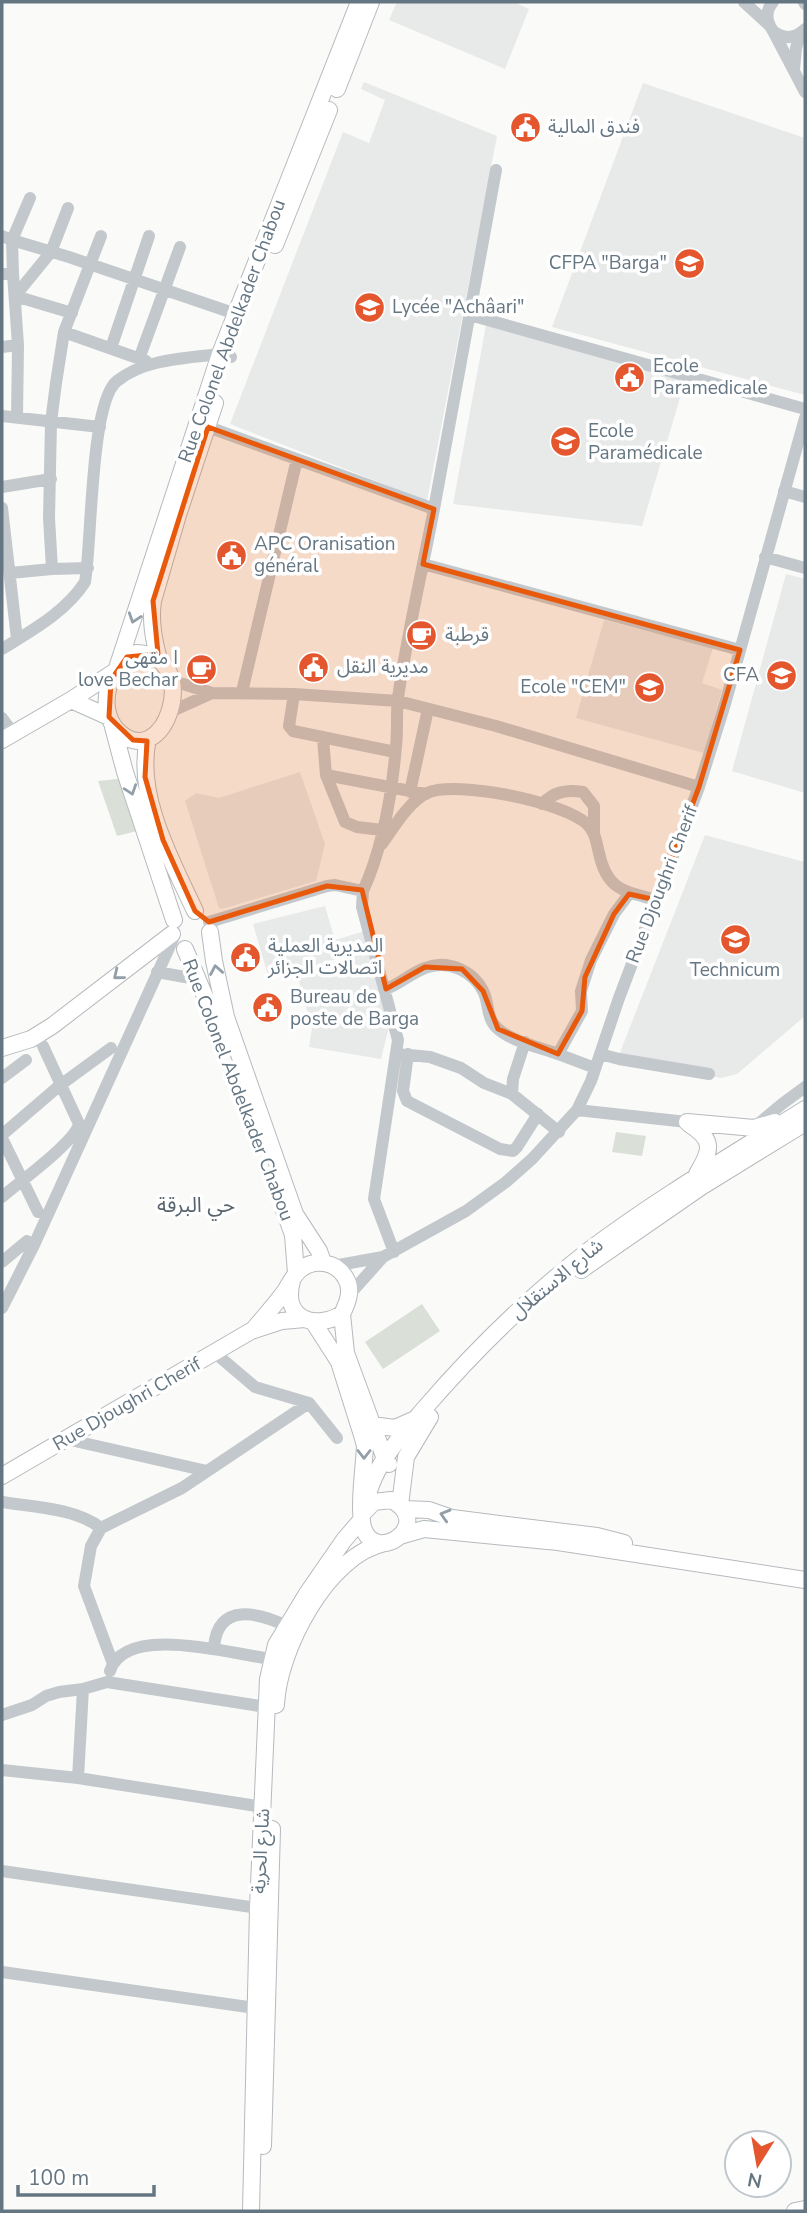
<svg xmlns="http://www.w3.org/2000/svg" width="807" height="2213" font-family="'Nunito Sans','Noto Sans Arabic',sans-serif">
  <style>
    .built { fill: #e8e9e9 }
    .green { fill: #dadfd7 }
    .lines { fill: none; stroke-linecap: round; stroke-linejoin: round }
    .major-casing { stroke: #b5babe; stroke-width: 18 }
    .minor { stroke: #c3c8cc; stroke-width: 12 }
    .major { stroke: #fff; stroke-width: 16 }
    .oneway { stroke: #939fa8 }
    .marked { fill: #e8590c; fill-opacity: 0.2; stroke: #e8590c; stroke-width: 5; stroke-linejoin: round }
    .labels { text-anchor: middle; dominant-baseline: central; stroke-width: 7; stroke-linejoin: round; paint-order: stroke }
    .poi-label { font-size: 19px; fill: #657683; stroke: #fff; text-anchor: start }
    .street-label { font-size: 19px; fill: #657683; stroke: #fff }
    .neighbourhood-label { font-size: 21px; fill: #57646e; stroke: #fff }
  </style>
  <rect width="100%" height="100%" fill="#fafaf8"/>
  <path class="built" d="M397 2H519L518 4 529 9 505 69 389 20Z
    M364 82 497 136 427 501 230 424 343 132 369 143 385 100 361 89Z
    M643 83 805 138V395L552 327Z
    M486 325 685 381 642 526 453 504Z
    M786 574 805 579V793L732 771Z
    M604 620 713 648 702 683 722 690 704 753 576 718Z
    M300 772 325 844 316 881 222 909 219 908 185 801 196 793 219 798Z
    M705 835 805 862V1016L737 1074 721 1078 625 1062 619 1055Z
    M325 906 335 940 368 930 374 948 269 979 253 924Z
    M374 950 389 1027 381 1059 309 1047 312 1028 297 974Z"/>
  <path class="green" d="M127 778 145 829 117 836 98 781Z
    M616 1132 646 1136 642 1156 612 1152Z
    M422 1304 440 1331 383 1369 365 1342Z"/>
  <g class="lines">
    <defs>
      <path id="major" d="M337 89 371 2
        M275 245 329 110
        M136 653C205 654 164 778 117 730 96 708 109 663 136 653Z
        M159 660C154 640 150 622 153 601L178 515 215 403
        M118 665 220 354 359 2
        M71 700 109 717
        M113 727 125 772 174 920
        M148 739C135 796 172 861 195 911
        M2 740 71 700 114 672
        M210 932 214 961 226 1017 295 1214 319 1251 323 1262
        M185 949 222 1037
        M2 1048 31 1039 52 1026 172 934
        M687 1122 754 1128 775 1122
        M689 1124C714 1140 712 1149 697 1174
        M284 1210 293 1235 296 1273
        M581 1270 701 1187 805 1123
        M342 1314 346 1353 385 1459 389 1464
        M314 1323 339 1362 362 1435 365 1446C364 1468 358 1507 363 1527 375 1567 436 1523 391 1500L374 1502 364 1512
        M253 1330C264 1317 275 1305 285 1291 290 1283 294 1274 301 1269 315 1258 336 1262 345 1277 353 1289 348 1302 342 1314 313 1331 282 1318 292 1281
        M372 1425 395 1428 413 1420
        M2 1476 251 1331 282 1321 305 1319
        M400 1505 406 1457 430 1417
        M366 1507C369 1470 401 1436 424 1409 474 1351 528 1298 588 1251 657 1199 732 1155 805 1109
        M404 1509 429 1510 452 1518 597 1536 624 1543
        M403 1535 424 1529 558 1542 805 1580
        M276 1705C278 1651 327 1555 385 1543
        M263 2146 272 1829
        M251 2211 258 1908 268 1679 276 1645 308 1592 344 1540 362 1519
        M795 2211 805 2209"/>
    </defs>
    <use href="#major" class="major-casing"/>
    <path class="minor" d="M744 2 769 25
      M773 2C765 11 766 21 773 31 784 40 795 39 805 29
      M804 2 805 4
      M773 31 805 92
      M794 70 796 48 800 34
      M68 208 51 252 15 296 72 313
      M2 236 12 240 30 198
      M2 274H13L18 345 17 417
      M13 274 12 240 69 257 236 314
      M470 315 805 409
      M64 332 146 361
      M2 347 18 345
      M111 348 149 236
      M139 359 180 247
      M2 416 100 427
      M208 427 434 509C422 572 407 634 398 698 396 714 398 730 396 746 392 794 383 847 363 891
      M2 487 51 479
      M784 491 805 497
      M2 508 17 639
      M434 509 496 170
      M765 557 805 568
      M423 564 740 650
      M88 568 52 569 49 518 51 422 56 383 64 332 101 236
      M10 573 52 569
      M2 649C31 631 66 612 85 582 92 543 90 402 117 381 144 359 187 358 220 354L231 357
      M170 680 212 693 294 694 398 701 496 726 699 787
      M242 692 297 459
      M294 694 289 726 293 731 395 752
      M170 712 212 693
      M2 718 13 733
      M323 738 326 775 426 794
      M326 775 345 822 357 827 382 830
      M410 792 428 709
      M542 804C554 792 566 789 583 792L594 806V832
      M381 845C393 829 408 802 427 793 457 780 564 802 587 824 596 833 596 842 599 853 607 891 625 891 656 900
      M209 922 327 886 335 885 363 891 362 907 398 1040 374 1199 394 1252
      M157 972 196 979
      M386 989C400 984 411 973 425 968 448 959 474 971 484 993 489 1005 487 1019 497 1028 512 1042 539 1047 558 1054
      M399 1054 430 1057 461 1068 484 1083 512 1094 559 1132
      M408 1054 403 1091 407 1101 500 1149 513 1151 517 1147 538 1114
      M600 1054 619 1059 709 1074
      M595 1068 558 1054 582 1011 581 991 591 960 614 914 629 894
      M2 1078 26 1060
      M512 1094 513 1079 525 1042
      M577 1110 687 1122
      M757 1125 782 1104 805 1087
      M2 1135 59 1086 111 1048
      M2 1138 38 1212
      M2 1197C18 1183 75 1142 79 1124L43 1046
      M2 1262 27 1241
      M333 1266 383 1257 466 1211 506 1182 532 1159 577 1110 591 1081 619 998 699 787 725 704 805 418
      M349 1295 383 1257
      M2 1308 34 1245 173 939
      M215 1353 255 1387 309 1403 337 1438
      M66 1439 207 1471
      M2 1502C33 1507 75 1508 101 1528
      M214 1648C217 1601 259 1613 287 1626
      M113 1664 84 1586 91 1546 101 1528 182 1488 309 1403
      M110 1671C125 1622 236 1655 271 1659
      M2 1715 32 1705 46 1696 59 1692 83 1689 107 1682 266 1707
      M2 1770 78 1778 263 1807
      M78 1778 83 1689
      M2 1871 258 1908
      M2 1972 255 2008"/>
    <use href="#major" class="major"/>
  </g>
  <defs><path id="oneway-chevron" d="M-2-3.5L2.5 0L-2 3.5" fill="none" stroke-width="1.6" stroke-linecap="round" stroke-linejoin="round" transform="scale(1.75)"/></defs>
  <g class="oneway">
    <use href="#oneway-chevron" transform="translate(134 618) rotate(108)"/>
    <use href="#oneway-chevron" transform="translate(131 790) rotate(71)"/>
    <use href="#oneway-chevron" transform="translate(216 970) rotate(-100)"/>
    <use href="#oneway-chevron" transform="translate(118 975) rotate(141)"/>
    <use href="#oneway-chevron" transform="translate(364 1454) rotate(90)"/>
    <use href="#oneway-chevron" transform="translate(445 1515) rotate(-164)"/>
  </g>
  <path class="marked" d="M208 427 434 509 423 564 740 650 699 787 656 900 629 894 614 914 585 977 582 1011 558 1054 498 1029 483 991 462 969 425 967 386 989 362 890 327 886 209 922 195 911 163 840 145 777 147 741 133 740 109 717 111 680 127 657 158 654 153 601Z"/>
  <defs>
    <symbol id="civic-disc" viewBox="-11 -11 22 22"><circle r="9.5" fill="#e4572e" stroke="#fff"/><path d="M-.6-6.5H3V-4.5H.6V-3L4-1V1h2V6H-6V1h2V-1L-.6-3ZM-1.2 2.5V6h2.4V2.5Z" fill="#fff"/></symbol>
    <symbol id="university-disc" viewBox="-11 -11 22 22"><circle r="9.5" fill="#e4572e" stroke="#fff"/><path d="M0-5L7-2L0 1L-7-2ZM-4 1L0 2.5L4 1V4Q0 6-4 4Z" fill="#fff"/></symbol>
    <symbol id="school-disc" viewBox="-11 -11 22 22"><circle r="9.5" fill="#e4572e" stroke="#fff"/><path d="M0-5L7-2L0 1L-7-2ZM-4 1L0 2.5L4 1V4Q0 6-4 4Z" fill="#fff"/></symbol>
    <symbol id="cafe-disc" viewBox="-11 -11 22 22"><circle r="9.5" fill="#e4572e" stroke="#fff"/><path d="M-5.5-4.5H6V0H3Q3 3.5 0 3.5H-2.5Q-5.5 3.5-5.5 0ZM3-3.2v2h1.7v-2ZM-6 4.5H4V6H-6Z" fill="#fff"/></symbol>
  </defs>
  <g fill-rule="evenodd">
    <use href="#civic-disc" x="508" y="110" width="35" height="35"/>
    <use href="#university-disc" x="672" y="246" width="35" height="35"/>
    <use href="#school-disc" x="352" y="290" width="35" height="35"/>
    <use href="#civic-disc" x="612" y="360" width="35" height="35"/>
    <use href="#university-disc" x="548" y="424" width="35" height="35"/>
    <use href="#civic-disc" x="214" y="538" width="35" height="35"/>
    <use href="#cafe-disc" x="404" y="618" width="35" height="35"/>
    <use href="#civic-disc" x="296" y="650" width="35" height="35"/>
    <use href="#cafe-disc" x="184" y="652" width="35" height="35"/>
    <use href="#university-disc" x="764" y="658" width="35" height="35"/>
    <use href="#school-disc" x="632" y="670" width="35" height="35"/>
    <use href="#school-disc" x="718" y="922" width="35" height="35"/>
    <use href="#civic-disc" x="228" y="940" width="35" height="35"/>
    <use href="#civic-disc" x="250" y="990" width="35" height="35"/>
  </g>
  <g class="labels">
    <g class="poi-label">
      <text x="548" y="127">فندق المالية</text>
      <text x="667" y="263" text-anchor="end">CFPA "Barga"</text>
      <text x="392" y="307">Lycée "Achâari"</text>
      <text x="653" y="366">Ecole<tspan x="653" dy="22">Paramedicale</tspan></text>
      <text x="588" y="431">Ecole<tspan x="588" dy="22">Paramédicale</tspan></text>
      <text x="254" y="544">APC Oranisation<tspan x="254" dy="22">général</tspan></text>
      <text x="445" y="635">قرطبة</text>
      <text x="178" y="658" text-anchor="end">مقهى I<tspan x="178" dy="22">love Bechar</tspan></text>
      <text x="337" y="667">مديرية النقل</text>
      <text x="759" y="675" text-anchor="end">CFA</text>
      <text x="626" y="687" text-anchor="end">Ecole "CEM"</text>
      <text x="268" y="946">المديرية العملية<tspan x="268" dy="22">اتصالات الجزائر</tspan></text>
      <text x="735" y="970" text-anchor="middle">Technicum</text>
      <text x="290" y="997">Bureau de<tspan x="290" dy="22">poste de Barga</tspan></text>
    </g>
    <g class="street-label">
      <text transform="translate(232 331) rotate(-70)">Rue Colonel Abdelkader Chabou</text>
      <text transform="translate(662 884) rotate(-69)">Rue Djoughri Cherif</text>
      <text transform="translate(238 1090) rotate(69)">Rue Colonel Abdelkader Chabou</text>
      <text transform="translate(557 1279) rotate(-40)">شارع الاستقلال</text>
      <text transform="translate(127 1404) rotate(-30)">Rue Djoughri Cherif</text>
      <text transform="translate(261 1851) rotate(-87)">شارع الحرية</text>
    </g>
    <g class="neighbourhood-label">
      <text x="196" y="1205">حي البرقة</text>
    </g>
  </g>
  <rect width="807" height="2213" fill="none" stroke="#657683" stroke-width="7"/>
  <g transform="translate(758 2164) rotate(191)"><circle r="33" fill="#ffffff" stroke="#c1c8cd" stroke-width="2"/>
  <path d="M0-5L12 26L0 18L-12 26Z" fill="#e4572e"/>
  <text y="-10" font-size="19" font-weight="bold" text-anchor="middle" fill="#657683">N</text>
  </g>
  <path d="M18 2185v10h136v-10" fill="none" stroke="#657683" stroke-width="3.5"/>
  <text x="28" y="2185" font-size="21" fill="#657683" stroke="#ffffff" stroke-width="5" paint-order="stroke">100 m</text>
</svg>
